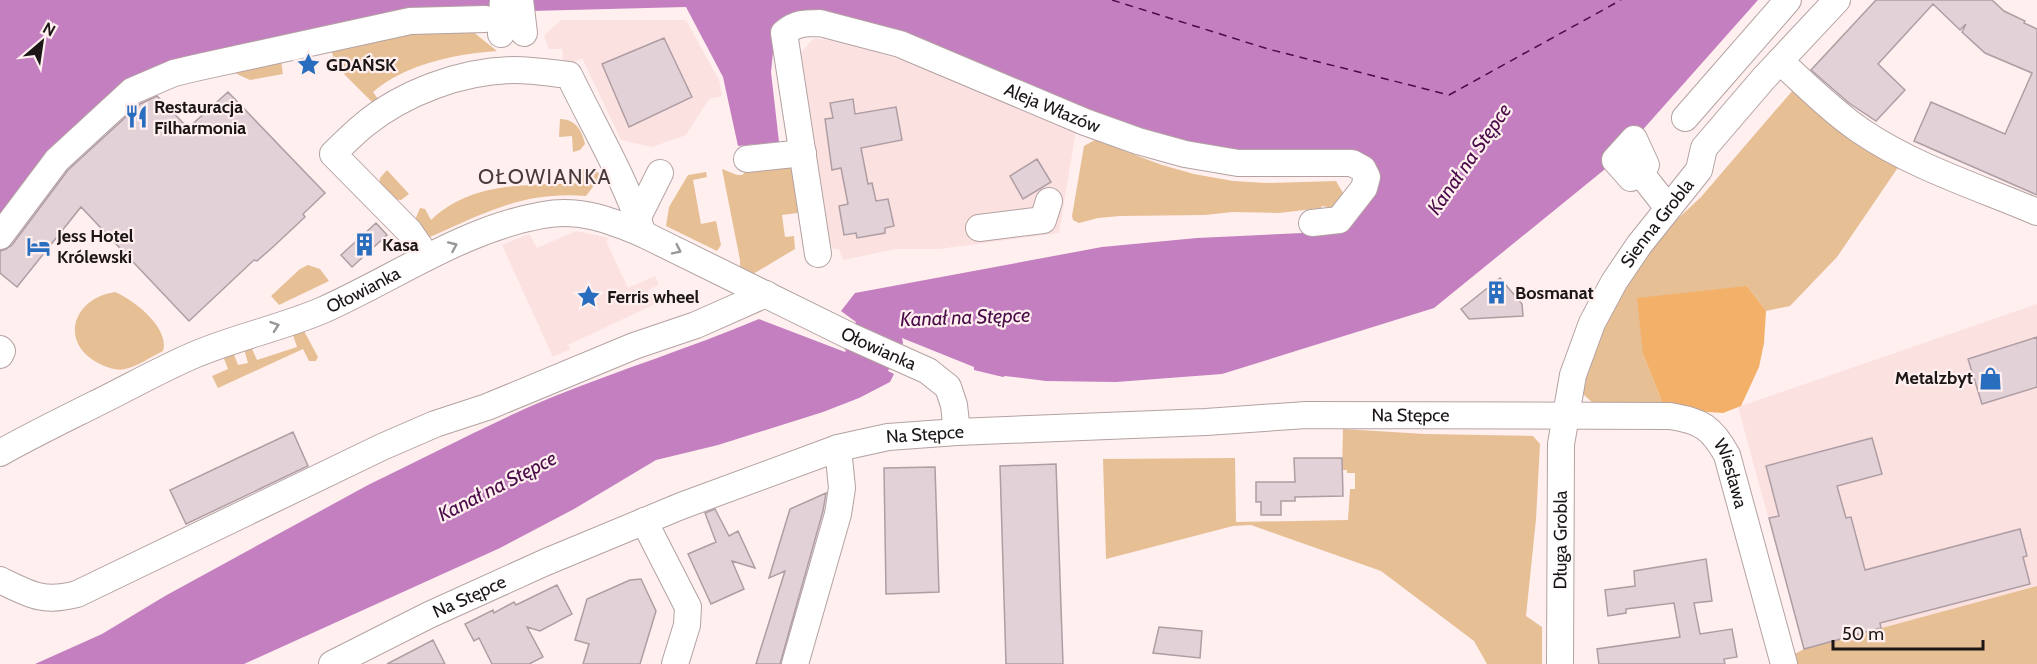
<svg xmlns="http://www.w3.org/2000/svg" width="2037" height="664" font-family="Cabin,sans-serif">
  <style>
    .built { fill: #fce1e1 }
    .green { fill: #e7bf95 }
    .forest { fill: #f2b068 }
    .water { fill: #c37fbf }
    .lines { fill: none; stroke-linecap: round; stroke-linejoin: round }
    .ferry { stroke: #4a0c49; stroke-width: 1.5; stroke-dasharray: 8 6; stroke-linecap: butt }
    .building { fill: #e2d1d7; stroke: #ae9ea4; stroke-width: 1.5 }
    .minor-casing { stroke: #b4a2a2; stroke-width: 28 }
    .minor { stroke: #fff; stroke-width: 26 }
    .oneway { stroke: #999696 }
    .labels { text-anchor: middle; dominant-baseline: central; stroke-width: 4.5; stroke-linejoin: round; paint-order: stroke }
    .poi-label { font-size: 18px; font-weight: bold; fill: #1c1616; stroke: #ffefef; text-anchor: start }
    .street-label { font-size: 18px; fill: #1c1616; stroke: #ffefef }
    .water-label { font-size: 20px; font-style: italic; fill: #4a0c49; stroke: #ffefef }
    .quarter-label { font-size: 21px; letter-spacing: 1.5px; fill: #493b3b; stroke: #ffefef }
  </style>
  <rect width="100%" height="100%" fill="#ffefef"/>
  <path class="built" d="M561 20H686L719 80 722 96 709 99 686 135 652 147 621 140 582 58 571 64H564L562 49H549L544 36Z
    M814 38 847 43 920 66 1076 131 1059 233 939 249H896L843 260 839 249H833L826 232 797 57Z
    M576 231 609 238 606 241 628 288 655 276 659 285 648 290 655 304 568 345 570 349 553 357 502 245 529 234 537 248Z
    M2037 304V586L1804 649 1738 407Z"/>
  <path class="green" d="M462 23 497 51C454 54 406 64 373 92L381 103 376 106 335 65 330 43Z
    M280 55 283 74 250 80 226 69Z
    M1793 90 1858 141 1899 166 1837 257 1790 306 1766 311 1747 286 1643 354 1665 409 1594 404 1582 393 1584 380 1610 312 1628 279 1671 225 1701 197Z
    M560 119C575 119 582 130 585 144L580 150 573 152 572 136 559 137Z
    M1095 140 1162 165 1194 174 1233 181 1266 183 1336 181 1343 193 1349 196 1339 209 1322 206 1321 208 1279 213 1233 212 1205 215 1120 216 1098 218 1079 223 1073 220 1072 216 1084 146Z
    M795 160 805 212 782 215 785 237 794 236 795 249 753 274 740 267V260L722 169 737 175H742L749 168Z
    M583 169H592L602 175 586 196C523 191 485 213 430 237L426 235 415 220 420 208 425 209 431 220C474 180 527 186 582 183Z
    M387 170 409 194 401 200 390 199 379 187 380 178Z
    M706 172 707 177 693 180 701 224 716 221 721 245 717 251 666 226 669 207 688 175Z
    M308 265 320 269 329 281 279 305 271 296 300 269Z
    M115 292C134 300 170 328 163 351 152 356 137 367 125 369 118 371 109 368 102 365 59 346 70 299 115 292Z
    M304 331 318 357 316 361H309L303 349 218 388 212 376 228 369 223 356 233 352 238 365 248 363 244 349 250 347 252 349 257 360 297 347 293 335Z
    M1343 429 1425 434 1533 436 1540 444 1536 519 1526 616 1542 627V664H1487L1474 641 1381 571 1251 525 1233 526 1106 559 1103 459 1235 458 1236 522 1348 520 1350 489H1355V473H1347V470H1342Z
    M2037 586V664H1797L1793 655 1804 649Z"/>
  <path class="forest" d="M1747 286 1766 311 1764 343 1759 367 1741 406 1723 413 1665 409 1643 354 1637 298Z"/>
  <path class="water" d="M0 0H1758L1615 161 1434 308 1222 374 1116 382 1046 381 1005 376 1003 377 974 370V367L902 338 903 343 892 370 889 369 888 371 894 374 890 382 859 398 823 412 718 445 656 460 574 509 500 548 244 664H35L102 634 165 596 368 485C428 456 488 424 550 398 619 370 690 348 759 319L845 352 846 350 844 349 856 322 841 311 855 293 1102 247 1197 238 1324 232 1374 171 1186 149 796 16 776 22 771 72 779 142 738 146 723 77 686 7 530 11 173 65 0 222Z"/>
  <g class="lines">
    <path class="ferry" d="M1112 0 1268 49 1449 95 1621 0"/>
  </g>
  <path class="building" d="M1876 0H1992L2004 11 2025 21 2024 23 2037 29V195L1914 141 1931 102 2005 134 2032 73 1985 53 1962 32 1966 24 1960 30 1933 4 1878 64 1905 90 1876 121 1849 103 1811 70Z
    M664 38 692 97 629 127 602 64Z
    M228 92 325 193 303 214 305 217 274 246 257 261 254 260 189 321 81 207 17 287 0 273V251L6 249 12 245 68 170 140 104 157 96 188 128Z
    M853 99 855 114 896 107 902 140 861 148 868 184 872 183 876 201 888 199 894 226 885 228V233L857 238 856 233 844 235 839 206 848 204 841 168 832 170 825 119 833 118 830 103Z
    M1037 159 1051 182 1023 199 1010 176Z
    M376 223 387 235 352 267 341 255Z
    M1500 278 1522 304 1523 316 1469 319 1461 309Z
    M2037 337V387L1982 404 1968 359Z
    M293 432 308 466 186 524 170 490Z
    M1872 438 1882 474 1837 486 1846 518 1851 517 1865 570 2020 529 2027 556 2023 557 2030 584 1880 623 1881 628 1804 649 1769 518 1779 516 1766 466Z
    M1294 458H1342L1343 496 1295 497V501H1281V515H1261V502H1256V482H1295Z
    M1056 464 1063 664H1006L1000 466Z
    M935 467 939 592 886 594 884 468Z
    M826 493 823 511 780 664H756L785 571 769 578 790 509Z
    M715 509 729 536 738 531 755 568 732 561 744 589 711 604 688 554 716 542 705 513Z
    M1706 559 1712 601 1694 603 1700 634 1732 629 1737 657 1724 659 1725 664H1599L1597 649 1680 637 1674 603 1626 609V613L1608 616 1605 590 1635 586 1634 571Z
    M641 579 656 611 640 664H583L589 644 575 640 587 599 630 580Z
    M557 585 572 614 540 631 527 627 543 657 529 664H492L479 638 474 641 465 624 493 610 494 613 514 602 516 605Z
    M1159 627 1202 631 1200 658 1153 653Z
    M433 640 445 664H387Z"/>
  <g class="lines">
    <defs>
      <g id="minor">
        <path d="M520 0 524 33"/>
        <path d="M501 34 503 0"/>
        <path d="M1780 61C1806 85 1832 111 1861 131 1914 167 1978 187 2037 212"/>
        <path d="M1685 118 1788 0"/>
        <path d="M1634 139 1646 165 1631 178 1615 160Z"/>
        <path d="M747 159 803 153"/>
        <path d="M1639 171 1668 208"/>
        <path d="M638 217 660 173"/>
        <path d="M979 228 1043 220 1049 201"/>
        <path d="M0 236 57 160 132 91 174 73 195 68 410 21 485 19"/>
        <path id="s1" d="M818 254 784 33C796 23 804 23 820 23L900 44 1085 122 1138 141 1185 154 1238 163H1352L1363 169 1367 177 1364 188 1339 220 1312 223"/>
        <path d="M427 257 409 231 333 154C343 144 353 134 364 125 404 92 462 71 514 70 532 70 551 73 569 75 594 127 625 178 643 234"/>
        <path d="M0 349 2 351 0 355"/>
        <path id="s2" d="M0 453C30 436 61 421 93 405 126 389 159 370 194 355 236 337 281 328 323 310 395 278 463 229 543 215 579 208 610 220 643 234L850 336 928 371 948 387 954 405 957 432"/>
        <path d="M644 521 688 607 687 625 675 664"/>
        <path d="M0 580C31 595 43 603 77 594L382 447 435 424 487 407 634 346 696 325 766 294"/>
        <path id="s3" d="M332 664 429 615 546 562 681 506 838 448 888 437 957 432 1206 422 1306 415 1670 416C1702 421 1712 428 1727 455L1784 664"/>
        <path d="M795 664 838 514 842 488 838 448"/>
        <path id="s4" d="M1560 664 1561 444 1573 375 1592 323 1614 282 1639 245 1699 170 1704 148 1764 78 1837 0"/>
      </g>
    </defs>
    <use href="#minor" class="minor-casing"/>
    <use href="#minor" class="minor"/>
  </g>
  <defs><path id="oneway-chevron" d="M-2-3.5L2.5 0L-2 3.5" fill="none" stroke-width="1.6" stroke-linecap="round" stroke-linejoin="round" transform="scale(1.5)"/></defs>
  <g class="oneway">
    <use href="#oneway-chevron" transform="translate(453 246) rotate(-24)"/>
    <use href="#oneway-chevron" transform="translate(677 250) rotate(26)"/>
    <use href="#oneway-chevron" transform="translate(275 326) rotate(-19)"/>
  </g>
  <defs>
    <symbol id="sight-bare" viewBox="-9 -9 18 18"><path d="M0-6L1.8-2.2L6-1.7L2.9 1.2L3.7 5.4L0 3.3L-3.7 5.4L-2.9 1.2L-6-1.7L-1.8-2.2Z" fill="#296dbf" stroke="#ffefef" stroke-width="2.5" paint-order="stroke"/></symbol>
    <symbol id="restaurant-bare" viewBox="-9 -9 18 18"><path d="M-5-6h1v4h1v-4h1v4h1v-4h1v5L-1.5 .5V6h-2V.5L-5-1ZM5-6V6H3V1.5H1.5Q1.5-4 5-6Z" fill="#296dbf" stroke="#ffefef" stroke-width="2.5" paint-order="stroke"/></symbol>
    <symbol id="building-bare" viewBox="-9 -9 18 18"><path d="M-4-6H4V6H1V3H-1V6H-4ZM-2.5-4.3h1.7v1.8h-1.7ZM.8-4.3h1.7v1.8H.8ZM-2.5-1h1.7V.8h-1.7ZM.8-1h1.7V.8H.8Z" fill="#296dbf" stroke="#ffefef" stroke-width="2.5" paint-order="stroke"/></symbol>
    <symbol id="hotel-bare" viewBox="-9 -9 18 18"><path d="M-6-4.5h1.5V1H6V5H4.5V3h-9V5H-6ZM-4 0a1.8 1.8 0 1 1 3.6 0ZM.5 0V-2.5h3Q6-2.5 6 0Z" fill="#296dbf" stroke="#ffefef" stroke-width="2.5" paint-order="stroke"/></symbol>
    <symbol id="shop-bare" viewBox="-9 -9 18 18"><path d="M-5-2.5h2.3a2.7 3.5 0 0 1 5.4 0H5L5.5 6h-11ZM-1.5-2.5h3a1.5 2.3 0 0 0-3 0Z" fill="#296dbf" stroke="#ffefef" stroke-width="2.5" paint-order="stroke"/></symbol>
  </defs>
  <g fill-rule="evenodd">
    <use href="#sight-bare" x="292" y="48" width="33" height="33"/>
    <use href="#restaurant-bare" x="120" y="100" width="33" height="33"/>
    <use href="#building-bare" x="348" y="228" width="33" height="33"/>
    <use href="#hotel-bare" x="22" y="230" width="33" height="33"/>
    <use href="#building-bare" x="1480" y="276" width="33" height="33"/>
    <use href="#sight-bare" x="572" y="280" width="33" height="33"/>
    <use href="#shop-bare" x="1974" y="362" width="33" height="33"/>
  </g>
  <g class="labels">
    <g class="poi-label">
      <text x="326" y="65">GDAŃSK</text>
      <text x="154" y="107">Restauracja<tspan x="154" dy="21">Filharmonia</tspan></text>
      <text x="57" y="236">Jess Hotel<tspan x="57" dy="21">Królewski</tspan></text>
      <text x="382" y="245">Kasa</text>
      <text x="1515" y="293">Bosmanat</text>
      <text x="607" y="297">Ferris wheel</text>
      <text x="1973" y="378" text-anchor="end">Metalzbyt</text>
    </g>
    <g class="street-label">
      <text stroke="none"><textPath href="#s1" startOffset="510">Aleja Włazów</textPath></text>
      <text stroke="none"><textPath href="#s4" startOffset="465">Sienna Grobla</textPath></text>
      <text stroke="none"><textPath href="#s2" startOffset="399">Ołowianka</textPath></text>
      <text stroke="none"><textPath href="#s2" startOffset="960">Ołowianka</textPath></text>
      <text stroke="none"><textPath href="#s3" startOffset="1125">Na Stępce</textPath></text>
      <text stroke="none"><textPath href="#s3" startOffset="639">Na Stępce</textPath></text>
      <text stroke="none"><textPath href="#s3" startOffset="1476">Wiesława</textPath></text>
      <text stroke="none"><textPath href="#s4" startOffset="124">Długa Grobla</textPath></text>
      <text stroke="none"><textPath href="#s3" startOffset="153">Na Stępce</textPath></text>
    </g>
    <g class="water-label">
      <text transform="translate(1469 159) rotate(-55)">Kanał na Stępce</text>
      <text transform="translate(965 317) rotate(-2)">Kanał na Stępce</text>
      <text transform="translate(497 486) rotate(-27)">Kanał na Stępce</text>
    </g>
    <g class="quarter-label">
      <text x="545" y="176">OŁOWIANKA</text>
    </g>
  </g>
  <g transform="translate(42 42) rotate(29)" stroke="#ffefef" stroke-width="4.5" paint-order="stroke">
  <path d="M0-4.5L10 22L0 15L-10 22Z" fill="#1c1616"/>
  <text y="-9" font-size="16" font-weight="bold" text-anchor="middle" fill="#1c1616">N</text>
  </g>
  <path d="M1833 640v9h150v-9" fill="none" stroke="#1c1616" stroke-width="3"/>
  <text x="1842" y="640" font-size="18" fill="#1c1616" stroke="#ffefef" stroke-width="4.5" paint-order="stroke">50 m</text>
</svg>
